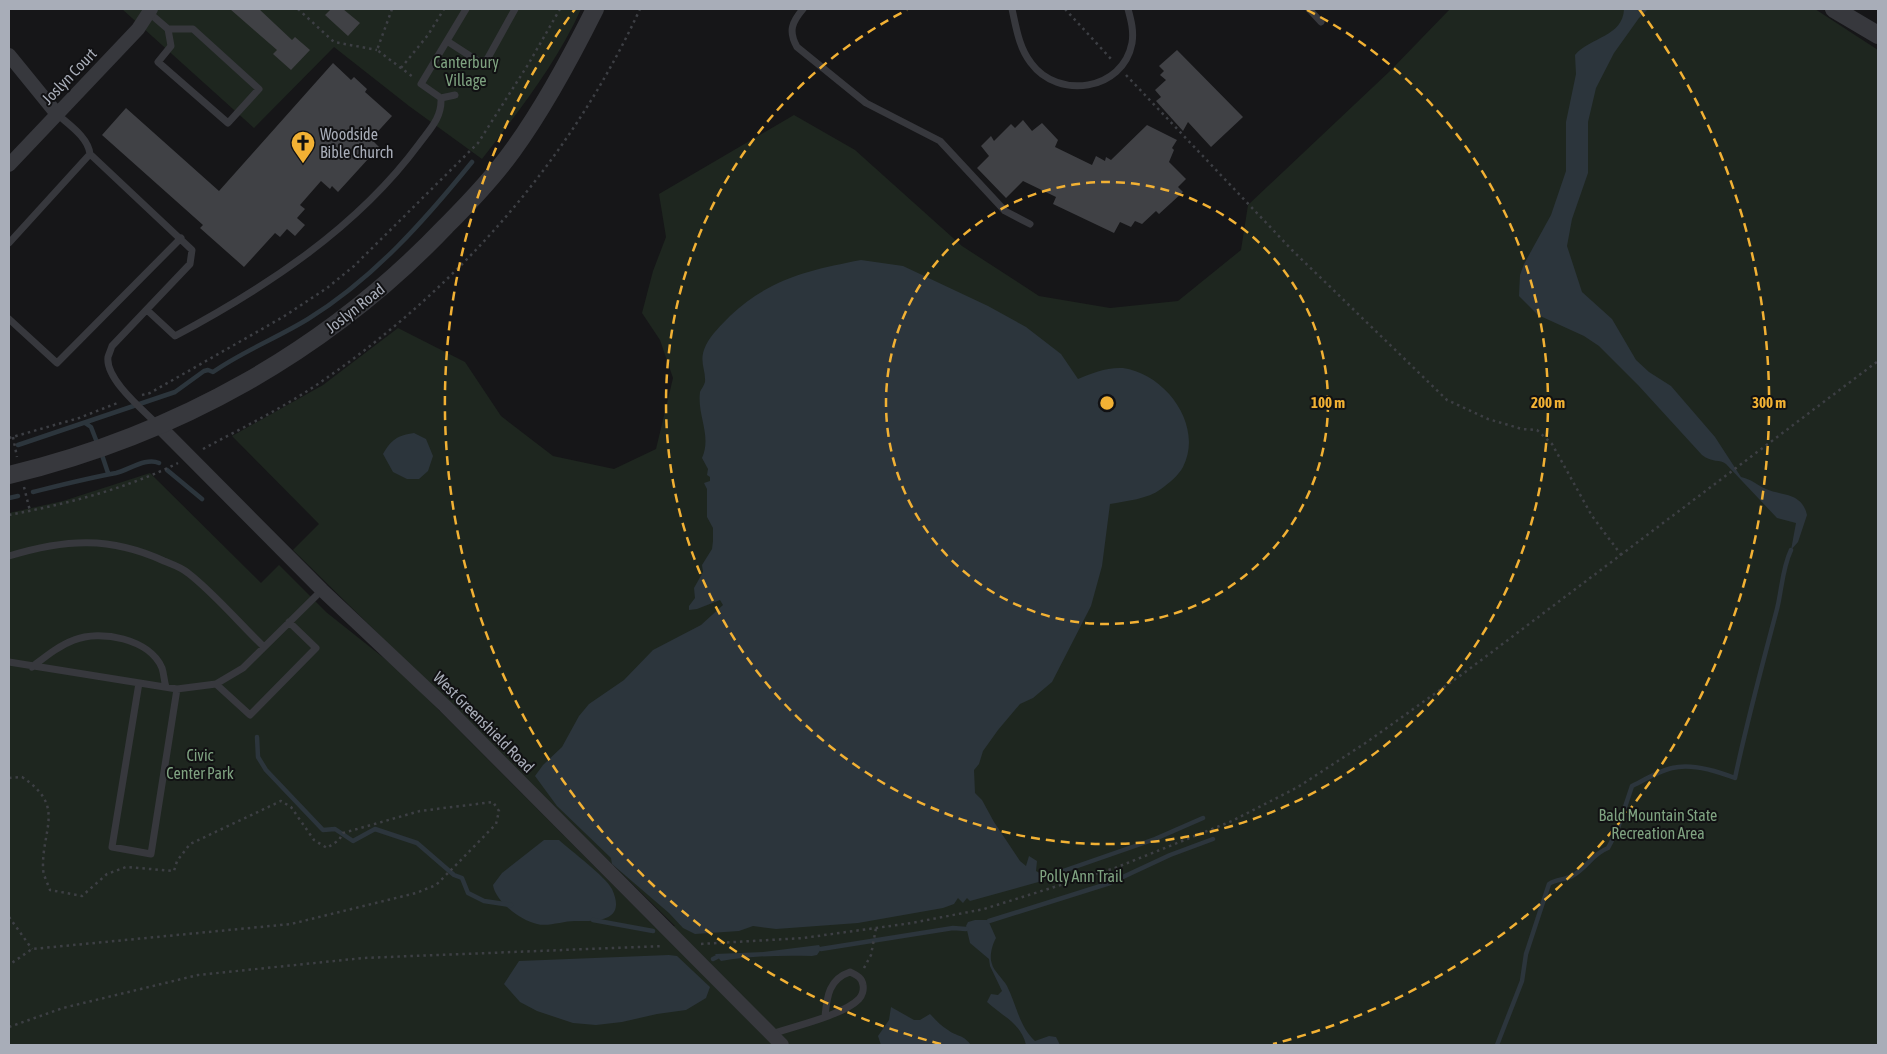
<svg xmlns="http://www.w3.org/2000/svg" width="1887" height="1054" font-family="'Asap Condensed',sans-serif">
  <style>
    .green { fill: #1e261f }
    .water { fill: #2c353c }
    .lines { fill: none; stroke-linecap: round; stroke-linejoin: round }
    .stream { stroke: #2c353c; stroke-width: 4.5 }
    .building { fill: #404145 }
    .path { stroke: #3d3f44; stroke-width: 2.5; stroke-dasharray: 2.5 4; stroke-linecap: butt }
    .service { stroke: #37383d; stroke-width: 7 }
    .minor { stroke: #37383d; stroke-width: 14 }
    .tertiary { stroke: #37383d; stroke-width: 18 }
    .ring { fill: none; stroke: #f2b134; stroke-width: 2.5; stroke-dasharray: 9 6 }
    .labels { text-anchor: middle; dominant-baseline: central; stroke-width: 4; stroke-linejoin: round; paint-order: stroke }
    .park-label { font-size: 16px; fill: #7fa381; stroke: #111113 }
    .street-label { font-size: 16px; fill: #a8adb8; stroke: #111113 }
    .poi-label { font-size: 16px; fill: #a8adb8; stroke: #111113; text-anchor: start }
    .centre { fill: #f2b134; stroke: #111113; stroke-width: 2.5 }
    .ring-label { font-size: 15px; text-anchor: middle; font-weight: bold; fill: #f2b134; stroke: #111113; stroke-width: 4; stroke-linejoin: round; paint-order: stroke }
  </style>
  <rect width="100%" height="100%" fill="#161618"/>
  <path class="green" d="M122 9H581C557 63 518 112 482 159L409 106 334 47 254 128Z
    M1450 9H1815L1878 50V1045H9V513L63 501 150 473 261 583 279 565 326 612 399 670 655 927 675 926 293 550 319 524 232 436 323 385 398 328 465 362 501 416 553 456 614 469 656 449 673 378 660 340 642 313 653 271 666 237 659 194 794 115 855 150 962 246 1039 296 1110 308 1178 301 1241 250 1248 205 1390 71Z"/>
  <path class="water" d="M1624 9H1648L1639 18 1614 53 1596 88 1588 122V173L1572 219 1567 246 1582 292 1612 319 1636 360 1649 372 1671 386 1715 437 1741 477C1751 479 1757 485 1766 489 1782 496 1802 492 1807 515L1798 542 1791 550 1796 523 1777 518 1726 464C1720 459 1712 463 1702 455L1638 385 1599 346 1584 336 1538 315 1519 296 1520 275 1524 264 1551 215 1566 171V122L1576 74 1575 55C1590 37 1623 37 1624 9Z
    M861 260 903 266 988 306 1026 327 1061 354 1078 379C1092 373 1107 367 1123 368 1166 374 1204 426 1183 467 1179 475 1168 484 1161 489 1148 499 1126 501 1110 504L1102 566 1091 606 1052 682 1033 698 1020 704 998 730 983 751 979 764 974 770 975 793 982 800 994 822 1020 861 1026 866 1029 856 1037 861 1036 871 1043 875 1042 881 970 901 967 898 963 903 958 898 954 904 943 908 858 923 776 929 753 926 739 931 695 934 683 928 669 913 612 864 611 858 557 806 535 776 543 765 562 747 579 716 589 704 624 680 653 650 701 625 723 605 720 600 697 609 689 610V606L695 598 694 588 703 572 702 565 712 549 713 541V528L707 517V489L704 483 710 481V477L707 475 708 469 702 458C712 435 697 416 700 392 701 389 704 386 705 382 706 369 698 361 706 345 711 335 721 325 730 316 769 279 809 270 861 260Z
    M414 433 426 439 433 456 428 471 419 479H407L393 472 383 454C391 440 398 435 414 433Z
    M544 840H559C571 851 605 876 612 889 627 922 597 921 575 921 563 921 548 927 537 924 521 921 495 901 493 885L502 873Z
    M975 920H988L996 938C992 945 989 957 992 964 993 970 1004 980 1007 986 1017 1006 1019 1026 1035 1041L1049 1036 1056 1037 1060 1045H1026C1021 1023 1002 1016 987 1002L991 994 998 995 1002 991 990 966 989 959 970 943 966 926 968 922Z
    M819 945 821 949 817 955 812 956C781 955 750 956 721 961L715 954 763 952Z
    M669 955 677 956 710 987 706 998 686 1010 657 1014 622 1022 596 1025 573 1023 537 1011 520 1002 504 984 519 961Z
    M891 1007 914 1020H920L930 1014C936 1020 941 1026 948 1030 957 1037 963 1034 971 1045H881L878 1036 889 1020Z"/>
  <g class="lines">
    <path class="stream" d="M85 423 91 427 98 445
      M18 445 175 392 204 371 208 370 213 372C243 351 277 338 308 319 373 279 425 220 472 162
      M101 452 108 473
      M167 470 202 499
      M33 492C61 485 88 478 116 473 129 470 146 457 159 463
      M9 498 18 496
      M257 737 258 757 266 770 323 830 335 829 353 841 375 829 417 843 454 875 462 878 468 893 484 901 511 905
      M1043 878 1155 839 1203 818
      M593 920 653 931
      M989 921 1110 883 1170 855 1213 839
      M821 949 953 928 966 929
      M713 959 717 957
      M1497 1045 1522 981 1526 954 1549 884C1556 879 1565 880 1572 876 1587 868 1592 854 1608 848L1617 831 1632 786C1644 780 1659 771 1672 768 1691 763 1717 771 1735 778 1747 721 1762 666 1777 609 1782 589 1782 569 1791 550"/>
  </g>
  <path class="building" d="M230 9H259L292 40 295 37 310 50 291 70 273 54 277 50Z
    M331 9H343L360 23 348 36 325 15Z
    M1177 50 1243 117 1211 147 1188 122 1183 131 1156 101 1161 97 1155 90 1166 80 1160 75 1164 71 1159 66Z
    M333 63 351 80 354 77 367 89 365 92 392 116 371 139 379 147 338 192 332 186 330 189 321 181 300 205 305 209 297 218 305 225 295 236 287 229 280 237 275 233 244 267 200 228 203 225 102 135 126 108 219 191Z
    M1023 120 1032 131 1042 123 1058 140 1055 147 1092 165 1096 156 1105 161 1106 157 1111 160 1147 125 1177 140 1172 148 1174 150 1169 162 1186 179 1178 187 1183 192 1159 214 1156 211 1142 224 1135 221 1131 227 1120 222 1114 233 1053 204 1056 197 1023 181 1006 198 977 168 989 156 981 146 991 136 994 141 1011 124 1015 128Z"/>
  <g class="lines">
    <path class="path" d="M298 9 334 42 377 50
      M392 9 377 50 413 77
      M1065 9 1112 60
      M401 68 428 35 444 9
      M1126 75 1292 250 1447 400 1488 419 1522 429 1537 430 1552 444 1592 516 1622 556
      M142 395 150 393 283 317 327 288 354 266 478 143 529 63 560 9
      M13 437 17 457
      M9 438 79 418 120 402
      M203 449C240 429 279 410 315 386 455 291 569 163 640 9
      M24 487 30 511
      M9 515C66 504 126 489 178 463
      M9 778 22 777C66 806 42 828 43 868 43 875 48 884 50 890L82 896 107 874 126 867 174 871 177 861 190 844 281 801 291 807 314 840 327 848 339 840 343 833 420 811 493 802 499 811 496 824 455 866 436 885 416 893 291 924 32 949 9 965
      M9 917 32 949
      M701 944 803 938 912 923 984 909 1115 868 1232 821 1298 787 1367 742 1468 670 1878 361
      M864 968 871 955 876 928
      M9 1027 63 1008 198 975 363 958 663 946"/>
    <path class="service" d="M803 9C792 22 788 31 797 47L866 103 940 141 1005 211 1030 224
      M1012 9C1016 27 1019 48 1031 63 1058 100 1123 91 1132 43 1134 31 1131 20 1128 9
      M1309 9 1321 22
      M147 11 168 29H193L259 89 228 123 158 62 171 46 168 29
      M447 41 484 65 515 9
      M441 98 421 84 466 9
      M57 114C69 125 88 137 90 154L192 250 190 264 112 346C111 349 109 354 108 357 105 379 143 410 157 424
      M9 243 90 154
      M147 310 175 336C265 288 357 228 419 144 430 129 442 118 441 98L455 95
      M9 319 57 363 181 238
      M9 556C65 539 110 536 164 561 171 564 181 567 188 573 213 592 240 624 264 647
      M9 662 177 689 216 684 243 668 322 590
      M32 667C45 657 58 646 74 640 100 629 150 639 162 668 164 674 164 681 166 687
      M139 683 112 847 151 854 177 689
      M216 684 250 715 316 648 289 622
      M771 1034C792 1027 844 1015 859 999 862 996 864 990 863 985 862 977 856 975 850 972 829 979 827 996 825 1016"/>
    <path class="minor" d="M9 55 57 114
      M9 165 138 29 151 9
      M159 426 322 590 445 706 782 1045"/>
    <path class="tertiary" d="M1834 9 1878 35
      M9 475C176 435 327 351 446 226 470 202 493 178 513 150 545 106 571 57 595 9"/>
  </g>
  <g class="ring">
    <circle cx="1107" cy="403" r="221"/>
    <path d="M1307 10A441 441 0 1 1 907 10"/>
    <path d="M941 1044A662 662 0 0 1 575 9M1639 9A662 662 0 0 1 1273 1044"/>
  </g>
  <defs>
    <symbol id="church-pin" viewBox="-11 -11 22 30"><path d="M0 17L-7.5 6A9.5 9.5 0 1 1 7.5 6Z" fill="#f2b134" stroke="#111113"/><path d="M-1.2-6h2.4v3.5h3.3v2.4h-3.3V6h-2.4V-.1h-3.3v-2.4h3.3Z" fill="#111"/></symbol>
  </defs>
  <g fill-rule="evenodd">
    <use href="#church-pin" x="289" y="129" width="28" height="38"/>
  </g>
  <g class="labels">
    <g class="park-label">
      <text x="466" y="62">Canterbury<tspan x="466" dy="18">Village</tspan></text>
      <text x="200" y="755">Civic<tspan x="200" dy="18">Center Park</tspan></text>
      <text x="1658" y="815">Bald Mountain State<tspan x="1658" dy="18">Recreation Area</tspan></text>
      <text x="1081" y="876">Polly Ann Trail</text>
    </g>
    <g class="street-label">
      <text transform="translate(69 76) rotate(-46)">Joslyn Court</text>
      <text transform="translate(355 308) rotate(-38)">Joslyn Road</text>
      <text transform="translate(484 722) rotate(45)">West Greenshield Road</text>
    </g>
    <g class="poi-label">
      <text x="320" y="134">Woodside<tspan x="320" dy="18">Bible Church</tspan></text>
    </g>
  </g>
  <circle cx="1107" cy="403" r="8" class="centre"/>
  <g class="ring-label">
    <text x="1328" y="408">100 m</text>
    <text x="1548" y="408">200 m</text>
    <text x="1769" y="408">300 m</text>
  </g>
  <rect width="1887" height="1054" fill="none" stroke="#a8adb8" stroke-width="20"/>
</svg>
